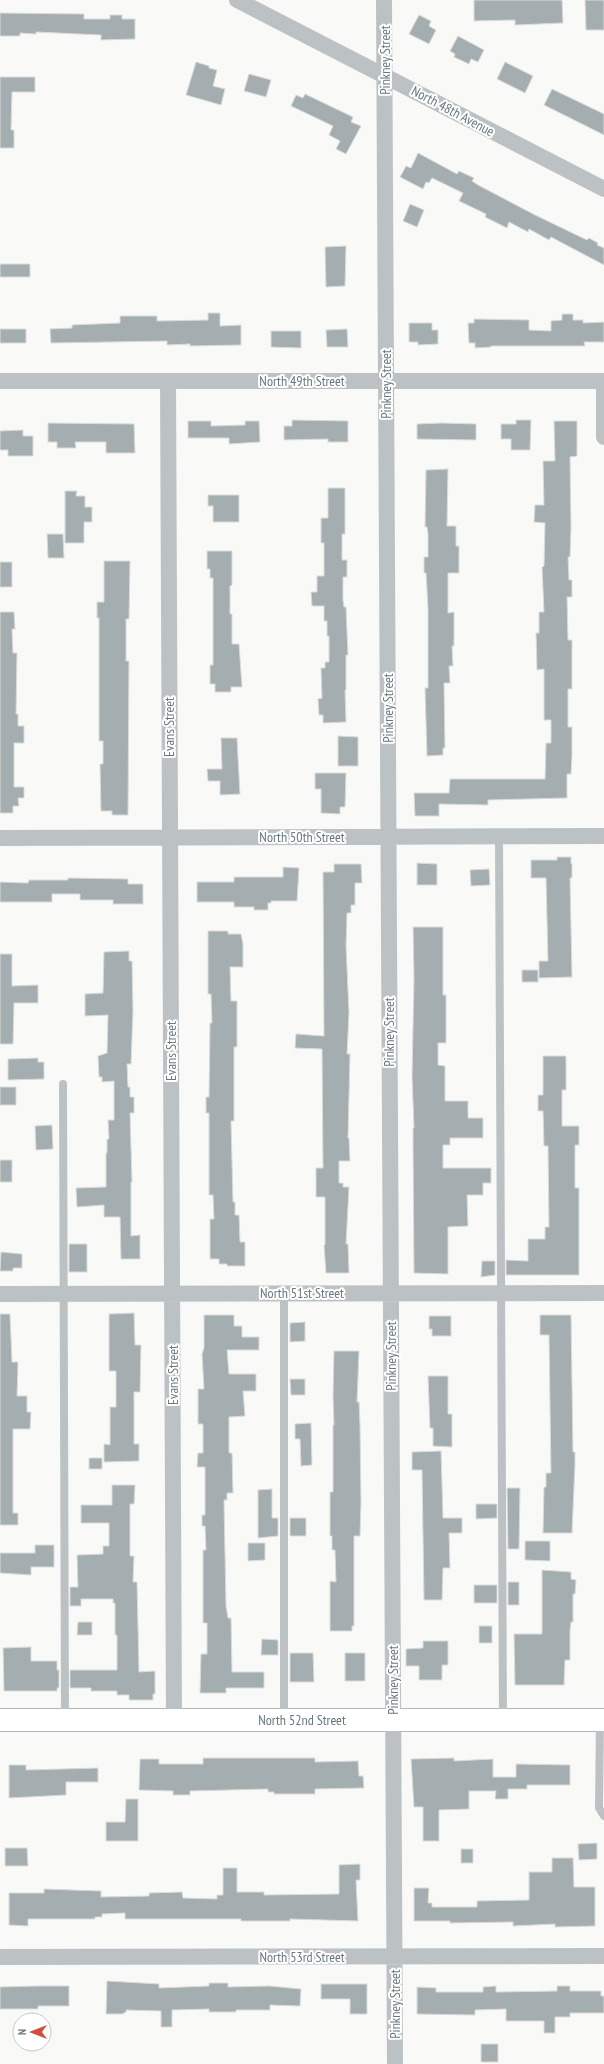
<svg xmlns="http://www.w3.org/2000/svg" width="604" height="2064" font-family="'PT Sans Narrow',sans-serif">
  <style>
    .building { fill: #a4aeb1; stroke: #dbdbd9 }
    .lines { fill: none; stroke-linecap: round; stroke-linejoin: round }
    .secondary-casing { stroke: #b1b8bb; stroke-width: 24 }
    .lane { stroke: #bcc2c4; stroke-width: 8 }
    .street { stroke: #bcc2c4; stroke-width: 16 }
    .secondary { stroke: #fff; stroke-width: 22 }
    .labels { text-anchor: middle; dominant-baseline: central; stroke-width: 4; stroke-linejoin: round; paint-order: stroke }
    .street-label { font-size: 14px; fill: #67787e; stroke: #fff }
  </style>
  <rect width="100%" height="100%" fill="#f9f9f7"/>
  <path class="building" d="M474 0H562L563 23 515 25V20L474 21Z
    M585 0H604V30H586Z
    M0 13 84 14V19H110V15H122V19H135V39L101 40V35L36 32V34L20 33V36H0Z
    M419 15 431 21 429 26 436 30 429 44 409 34Z
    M458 36 484 50 478 62 471 59 469 64 454 57 455 54 450 51Z
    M196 62 209 66V68L217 70 213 86 225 89 221 105 186 95Z
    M505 62 533 76 525 93 497 79Z
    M249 74 271 80 266 97 244 91Z
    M0 77H35V92H12L11 130H14V148H0Z
    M552 89 604 114V135L544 105Z
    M305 94 353 117 351 122 361 126 346 154 336 149 340 141 329 135 333 126 291 106 296 95 303 98Z
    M418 153 457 174 459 171 474 178 472 181 478 185 535 215 587 240 589 238 598 243 597 245 604 248V265L551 237 549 240 529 229 528 232 509 222 507 228 485 217 486 214 459 201 463 193 432 178 429 183 426 182 423 189 400 177 406 166 411 168Z
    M410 204 424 210 417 227 403 221Z
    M346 246 345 286 326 287 325 247Z
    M0 264H30V277H0Z
    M208 313H220V326L241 325V345L190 346V344L167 345V341L51 343 50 329 72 328V325L120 323V316H157V321L208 320Z
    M562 314H573V320H583V323L604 322V342H584L585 346H491V347L475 348V343H469L468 323H474V319L529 320V330L551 331V321L562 320Z
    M409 323H432V330H438V344L418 345V342H409Z
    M0 329H26V343H0Z
    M347 329 348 347H327L326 330Z
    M271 331H301V348L271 347Z
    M292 420 348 421V442H328V439L284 440V426H292Z
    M516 420H531L530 450H511V439H501V424H516Z
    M188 421H211V426L245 425V421H259L260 442 229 444V438H188Z
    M554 421H577V456L570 457 571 528 570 557H568L569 580H572V597H567L568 640H572V689H568V727H572V755L571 774H567V798L488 800V805L439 804V816H415L414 793H449L450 779H545L546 743H551V720H544V669L537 670 536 633H539V612H544L542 567 544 566 545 523 534 522 535 505H544L543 461H555Z
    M48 423 134 424 135 453H106V442H75L76 448H57V442H48Z
    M442 423 476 424V440L417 439V424Z
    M23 430V436H33V456H8V450H0V431Z
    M448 469 447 526H456V546H459V573H448V613L454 612V646H452L453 666H449L450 683H444L445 748H443V755L427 756 425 688H428V608L426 573H424V557H428V534L427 527H425L426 470Z
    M328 488H345V534H342V560H347V577H343V600L344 607H346L348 655H346V690H345L346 722 323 723V715H319L318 699 322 698 321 668H325V662H329V636H327V621H324V606H312L311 592H317V576H324V543H321V518H328Z
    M65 491H77L76 496H85V507H92V522H84V543H65Z
    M208 495H239V522H213V506H208Z
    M47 534H63L64 558H48Z
    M207 551H232V585L230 586V614H232V644H239L242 687H231V692H215V684H210V665H213V578H210V569H207Z
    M104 561H130L129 619H126V661H129L128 815H112V811H101L100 764H103V741H99V618H97V602H104Z
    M0 562H12V587H0Z
    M0 612H14L15 629H12L13 653H17L16 714H18V726H24V743H14V787H24V798H18L19 806H13V813H0Z
    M338 736 358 737V766H338Z
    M221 738H237L240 794 220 795V781H208L207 769H222Z
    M315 773H346L345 807H340V814L321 813V789H315Z
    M557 857H571V864H572V878H570L572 977 539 978V961H548L546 878H531V860H557Z
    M417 863 437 864V885H417Z
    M334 864H361L362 883H355V905H351V913H347L346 946 349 1013 347 1054H350L348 1138H349L350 1161H339V1183H343V1187H349L346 1244H348L349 1273H326L324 1245H325V1197H316V1168H323L322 1049 295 1048 296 1034 324 1036 323 872H334Z
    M283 867 299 868 297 901H271V903H268V910H254V907H234V902H197V882H234V877H283Z
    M489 869 490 885 471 886 470 870Z
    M68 878 128 879V884H143V904H113V900H80V894H52V902H0V882L28 883 29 880H68Z
    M413 927H443V995H446V1043H438V1065L445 1066V1101H468V1118H483V1138H450V1145H443V1168H491V1183H483V1195H467L468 1226 448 1227V1274L414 1273 413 1145V1128H414L412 1076 414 978Z
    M208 931H228V934H241L243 944V967H230L231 1001H237V1047H234V1121H231L233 1202H235V1215H239L240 1242H245V1266H227V1264H219V1259H210V1219H214L213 1195H209V1113H206V1097H209L210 1023H212L211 994H208Z
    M129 951V961H132L133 1011 131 1064H127L128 1087H130V1097H134V1113H130L132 1182H131V1236L140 1235V1259H121L120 1217H104V1205L77 1207 76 1188 106 1187V1153H107V1139H109L108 1120H114V1081L102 1082V1077H99L98 1056 107 1053 108 1015 85 1016V994L103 993 104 952Z
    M0 954H12V986L38 985V1003H14L13 1044H0Z
    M522 970H538V982H522Z
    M543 1056H566V1090H562V1126H579V1145H575V1188H579V1275H506V1260L528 1261V1239H545V1227H549L548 1146H544L543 1111H538V1095H543Z
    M38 1058V1062H44V1079L8 1080V1059Z
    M0 1087H16V1105H0Z
    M52 1125 53 1149 36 1150 35 1126Z
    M0 1160H12V1182H0Z
    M69 1244H87V1272H69Z
    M1 1252 22 1254V1268H13V1271H0Z
    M482 1261H495V1275L481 1277Z
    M134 1313 135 1345H141L140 1392H134V1444H139V1461L104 1462V1444L110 1445V1407H116V1371H109V1314Z
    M0 1314H10L12 1362H18L17 1396H27V1412H31L30 1429H13V1513H18V1525H0Z
    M204 1315H234V1326H242V1337H259V1350H227L229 1374H256V1391H243L245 1416 229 1417V1453H232L233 1493H227V1500H224L226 1606 228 1618H231L232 1672H264V1688H226V1693H200L201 1654H207V1623H203V1550H206L205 1526H202V1515H205V1467H197L198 1453H203V1424H198V1389H204L202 1354 204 1348Z
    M540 1315H571L573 1452H575V1464L572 1533H543L544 1487H546V1473H551L549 1335H540Z
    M429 1316H451V1336H432V1329H429Z
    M305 1322V1341L290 1342V1323Z
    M334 1351H359L357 1402H359L360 1425 361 1503 360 1536H354V1626H352V1631H330V1581L336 1582 335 1550H332V1536H330V1492H333V1425H334L333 1396Z
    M428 1376H448V1414H452V1447L433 1446V1428H430Z
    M290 1379H305V1395H291Z
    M311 1423 312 1465 301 1466 300 1439H295V1424Z
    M441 1451 443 1518H462V1533H449L450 1568H443L442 1600H424L422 1470H412V1452Z
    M89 1458H102V1469H89Z
    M112 1485H135L134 1504H130V1556H134L133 1582H137L139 1672 155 1671V1694H153V1700H129V1695H117V1691H91V1688H70V1670H117V1635H115V1603H113V1599H81V1606H70V1587H78L77 1555 103 1554V1546H109V1523H81V1505H112Z
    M507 1488H520L519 1549H508Z
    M272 1489V1518H278V1536L258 1538V1490Z
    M476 1504H497V1518L476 1519Z
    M290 1518H306V1536H290Z
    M525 1541H550V1561L525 1560Z
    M248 1543H265V1560L248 1561Z
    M35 1545H54V1567H31V1575L0 1573V1553H35Z
    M542 1570 571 1572V1579L576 1580 575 1594H573V1622H571L570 1630V1660H565L564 1685H515L514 1634H542Z
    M508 1582H519V1605H508Z
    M474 1585H497V1603H474Z
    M78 1622H92V1635H77Z
    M479 1626H492V1643H479Z
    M262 1639 278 1640V1655H261Z
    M423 1641H448V1665H442V1680H419V1666H406V1649L423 1648Z
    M31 1647V1661H57V1670H59V1688H57V1691H4L3 1648Z
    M290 1653H313L314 1682H290Z
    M345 1653H365V1681H345Z
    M203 1758H315V1762L358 1761 359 1776H363L364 1788 315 1789V1794H274V1792H268V1789L190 1791V1795H173V1791L139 1790 140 1759H159V1764H203Z
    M454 1758V1761L493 1759V1777H516V1764L570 1765V1785H527V1789H508V1799H495L496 1791H469V1809L439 1810V1841H423V1807H414L411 1759Z
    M9 1765H26V1770L98 1768V1782H66V1795L9 1798Z
    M126 1799H138V1841H106V1822H125Z
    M597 1843V1859L579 1860 578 1844Z
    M5 1848H27L28 1866H5Z
    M461 1849H473V1863H461Z
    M552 1858H573L574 1887H595V1926L555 1927V1924L513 1926V1922L450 1923V1921H414V1888H429L428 1903H432V1907H477V1901L529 1900V1872H552Z
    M360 1864V1880H356L358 1921 290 1919V1921H241V1919H125V1913L102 1914V1917H95V1919H28V1926L9 1925V1893H44V1889L101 1891V1897L149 1896V1893L182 1892 183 1898 217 1899V1895H223V1868H237V1892H264V1895L339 1894V1865Z
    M107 1981 159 1984V1988L209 1986V1983H228V1987L269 1986 301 1989 300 2006 270 2005V2010H236V2012H209V2009L172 2010V2027H161V2011L126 2010V2012L122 2014H106Z
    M321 1984H367V2014H350V1999H321Z
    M37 1986H69V2006H38V2009H0V1987Z
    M496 1986V1992L557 1991V1986H570V1991H601V1996H604V2013H570V2017H555V2033H544V2021H506V2009L475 2010V2015L417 2014V1987L436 1988V1992H483V1987Z
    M481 2044H498V2062H481Z"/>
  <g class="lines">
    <defs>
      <path id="secondary" d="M0 1720H604"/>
    </defs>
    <use href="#secondary" class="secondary-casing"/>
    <path class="lane" d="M499 836 503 1720
      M63 1084 65 1719
      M284 1293V1718
      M600 1720 599 1808 604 1816"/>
    <path class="street" d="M237 0 604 189
      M384 0 395 2064
      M0 381H604
      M168 381 174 1720
      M604 381V437
      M0 838 604 836
      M0 1294 604 1293
      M0 1957 604 1956"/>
    <use href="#secondary" class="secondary"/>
  </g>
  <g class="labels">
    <g class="street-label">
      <text transform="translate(385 60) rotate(-90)">Pinkney Street</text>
      <text transform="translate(453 111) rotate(28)">North 48th Avenue</text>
      <text x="302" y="381">North 49th Street</text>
      <text transform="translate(386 384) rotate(-90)">Pinkney Street</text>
      <text transform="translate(388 708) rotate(-90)">Pinkney Street</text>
      <text transform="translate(169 727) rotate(-90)">Evans Street</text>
      <text x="302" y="837">North 50th Street</text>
      <text transform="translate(389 1032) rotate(-90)">Pinkney Street</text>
      <text transform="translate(171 1051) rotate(-90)">Evans Street</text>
      <text x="302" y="1293">North 51st Street</text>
      <text transform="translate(391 1356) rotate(-90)">Pinkney Street</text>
      <text transform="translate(173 1375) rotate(-90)">Evans Street</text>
      <text transform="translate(393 1680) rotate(-90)">Pinkney Street</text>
      <text x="302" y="1720">North 52nd Street</text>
      <text x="302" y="1957">North 53rd Street</text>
      <text transform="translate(395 2004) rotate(-90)">Pinkney Street</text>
    </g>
  </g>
  <g transform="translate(32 2032) rotate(270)"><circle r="19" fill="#ffffff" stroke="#c2c9cb"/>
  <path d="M0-3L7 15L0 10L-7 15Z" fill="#cf5041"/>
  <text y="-6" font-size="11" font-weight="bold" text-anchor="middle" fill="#67787e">N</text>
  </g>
</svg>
